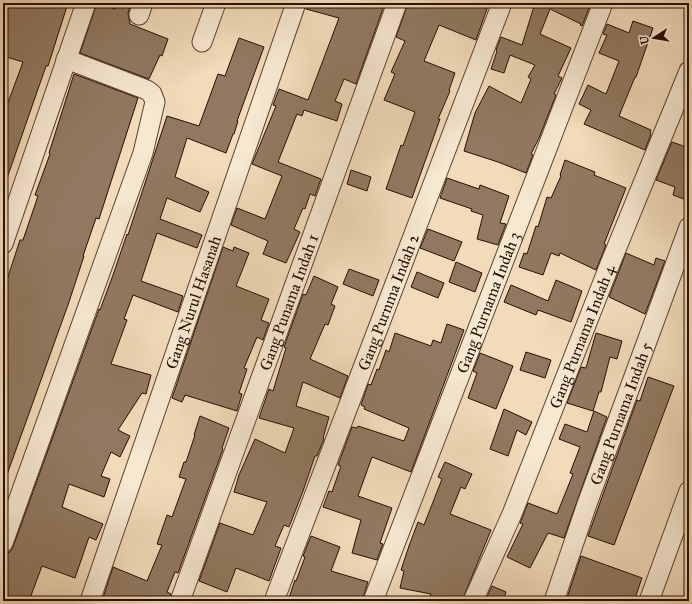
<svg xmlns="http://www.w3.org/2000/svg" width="692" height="604" font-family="'IM FELL Great Primer',serif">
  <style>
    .building { fill: #917961; stroke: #280e01 }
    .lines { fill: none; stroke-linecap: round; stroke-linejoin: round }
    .minor-casing { stroke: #5a412f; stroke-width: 21 }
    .minor { stroke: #f7e8d2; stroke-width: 19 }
    .labels { text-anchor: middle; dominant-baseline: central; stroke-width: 3; stroke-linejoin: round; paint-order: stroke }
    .street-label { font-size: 16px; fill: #280e01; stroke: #f7e8d2 }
  </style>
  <rect width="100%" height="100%" fill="#f2dbba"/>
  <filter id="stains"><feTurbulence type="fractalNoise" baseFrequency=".005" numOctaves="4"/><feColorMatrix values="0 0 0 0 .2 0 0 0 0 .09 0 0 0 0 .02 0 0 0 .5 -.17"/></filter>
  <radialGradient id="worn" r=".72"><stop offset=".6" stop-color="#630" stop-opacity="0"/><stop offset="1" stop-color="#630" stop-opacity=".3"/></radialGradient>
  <path class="building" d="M3 3H68L48 66H46L5 184H3V116L23 62 3 56Z
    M97 3 115 9 117 3H131L128 13 130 24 168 39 162 56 160 55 149 79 80 53Z
    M307 3H385L356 84 344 79 335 101 342 104 337 121 304 110 302 116 297 114 278 162 321 179 315 196 310 194 305 209 303 208 294 229 300 232 286 263 263 254 268 241 231 225 237 208 265 219 282 176 252 164 276 106 273 105 279 89 308 100 339 18 306 9Z
    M408 3H489L476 40 439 25 424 61 455 73 449 90 450 91 438 119H440L412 198 386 189 401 145 403 146 415 112 384 100 395 74 391 72 405 41 396 37Z
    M535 3H591L582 26 580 25 581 24 550 9 540 34 571 48 558 76 562 78 554 94 556 95 539 138 531 154 533 155 526 173 498 162 464 151 475 113 489 86 521 103 531 79 528 77 535 65 510 55 504 73 491 69 497 51 496 50 501 37 522 45Z
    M633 21 653 28 636 77H635L619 116 651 130 650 133 651 134 645 150 584 124 591 110 579 104 588 85 606 94 619 61 599 53 607 35 603 34 607 24 629 33Z
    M239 38 264 47 237 121H238L234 134H233L226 153 187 138 175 177 209 192 200 212 167 198 160 219 202 235 197 248 157 233 141 281 183 296 178 312 133 295 124 319 127 320 111 364 151 375 146 394 142 393 118 430 130 436 120 457 111 452 101 476 110 479 104 497 69 484 62 507 103 524 96 540 89 537 75 578 42 566 29 601H12L3 598V554L10 552 13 547 99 309 100 310 113 275 127 234 128 235 167 116 199 126 218 74 225 76Z
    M74 74 138 98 99 219 96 218 83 256H84L69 302 4 483H3V292L20 240H23L38 196 35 195 50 154 49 153Z
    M672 142 689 148V201L673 195 675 187 656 180Z
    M565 160 595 172 594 175 626 188 604 244 606 245 596 270 560 253 559 256 551 253 543 275 519 267 524 253 527 254 536 226 538 227 547 197 551 198 561 176 560 175Z
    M351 170 371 177 367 191 347 184Z
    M447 178 479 189 480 185 509 196 500 223 506 224 498 245 477 239 483 215 471 211 472 209 440 198Z
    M428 229 462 242 454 261 420 248Z
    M223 247 233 251 234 247 249 253 236 286 269 299 261 320 269 323 263 340 257 337 244 368 247 369 239 393 242 394 237 411 185 395 182 402 172 398Z
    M626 253 654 265 656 258 665 261 645 314 609 297Z
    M456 262 482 273 475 292 449 282Z
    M349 269 379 280 373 296 343 284Z
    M417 272 444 283 438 298 411 287Z
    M314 276 338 287 331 304 335 306 328 325 325 324 310 359 348 376 340 398 303 382 296 406 329 417 323 438 324 439 317 456H315L303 491 289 527 284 525 275 546 281 548 269 581 236 568 227 592 199 581 220 523 253 535 267 502 234 492 239 475 255 439 285 453 294 428 259 418 269 389 273 391 286 348 284 347 303 294 306 295Z
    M556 280 582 291 571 322 538 310 536 315 504 302 511 285 548 301Z
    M447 324 464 330 411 472 372 457 358 496 392 508 380 543 383 544 377 560 352 553 361 520 323 507 329 491 332 492 341 466 338 465 352 427 357 428 358 426 404 441 409 428 364 409 365 407 361 405 368 384 371 385 377 369 379 370 386 350 389 352 395 333 431 346 433 340 441 343Z
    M596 333 622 341 617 359 610 357 601 392H599L593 411 567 403 581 367 586 368Z
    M526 352 551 360 545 378 520 370Z
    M480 353 513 366 496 409 468 398 477 373 473 371Z
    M648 377 674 386 614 545 588 536 637 400 640 401Z
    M504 409 532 422 526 435 517 430 508 456 490 449Z
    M594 411 607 417 564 538 548 533 530 568 507 557 523 524 520 523 528 503 557 514 573 474 570 473 580 447 559 439 565 424 587 432Z
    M200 416 229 428 222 448 223 449 178 573 175 572 167 592 171 594 169 601H102L113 567 147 581 162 545 157 544 167 515 172 517 186 479 179 477 184 462H186L195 435H194Z
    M445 462 472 474 465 489 461 487 450 514 491 530 462 601H428L431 594 400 588 404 571 401 570 409 546 418 522 424 525 442 479 438 477Z
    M311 536 340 547 331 571 368 582 362 601H288L295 580 296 581 305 557 303 556Z
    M581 556 642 578 634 601H566Z
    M492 586 506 592 503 601H485Z"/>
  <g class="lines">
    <defs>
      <g id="minor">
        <path d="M139 15 143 3"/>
        <path d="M202 42 216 3"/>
        <path d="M3 244 86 3"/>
        <path d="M3 543 143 153 155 102 152 94 147 90 66 59"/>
        <path id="s1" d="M90 601 296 3"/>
        <path id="s2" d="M180 601 397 3"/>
        <path id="s3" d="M274 601 502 3"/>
        <path id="s4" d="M373 601 603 3"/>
        <path id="s5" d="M473 601 512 514 610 264 689 71"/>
        <path id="s6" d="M554 601 587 504 689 227"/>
        <path d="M649 601 689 491"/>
      </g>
    </defs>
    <use href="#minor" class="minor-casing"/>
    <use href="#minor" class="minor"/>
  </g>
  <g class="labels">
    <g class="street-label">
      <text stroke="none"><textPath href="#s1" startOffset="316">Gang Nurul Hasanah</textPath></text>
      <text stroke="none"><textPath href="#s2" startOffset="318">Gang Punama Indah 1</textPath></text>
      <text stroke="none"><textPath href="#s3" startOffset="320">Gang Purnma Indah 2</textPath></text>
      <text stroke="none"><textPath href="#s4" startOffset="320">Gang Purnama Indah 3</textPath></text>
      <text stroke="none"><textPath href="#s5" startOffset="286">Gang Purnama Indah 4</textPath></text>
      <text stroke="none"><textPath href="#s6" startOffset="199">Gang Purnama Indah 5</textPath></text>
    </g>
  </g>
  <rect width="692" height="604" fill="none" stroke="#f2dbba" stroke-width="16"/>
  <rect x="4" y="4" width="684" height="596" fill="none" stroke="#280e01" stroke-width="2"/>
  <rect x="8" y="8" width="676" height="588" fill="none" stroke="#280e01"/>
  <g transform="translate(654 38) rotate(258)" stroke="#f7e8d2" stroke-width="3" paint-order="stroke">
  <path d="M0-3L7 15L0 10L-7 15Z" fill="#280e01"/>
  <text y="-6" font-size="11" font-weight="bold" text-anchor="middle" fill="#280e01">U</text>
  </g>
  <rect width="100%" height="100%" filter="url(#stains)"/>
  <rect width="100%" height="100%" fill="url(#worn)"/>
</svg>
